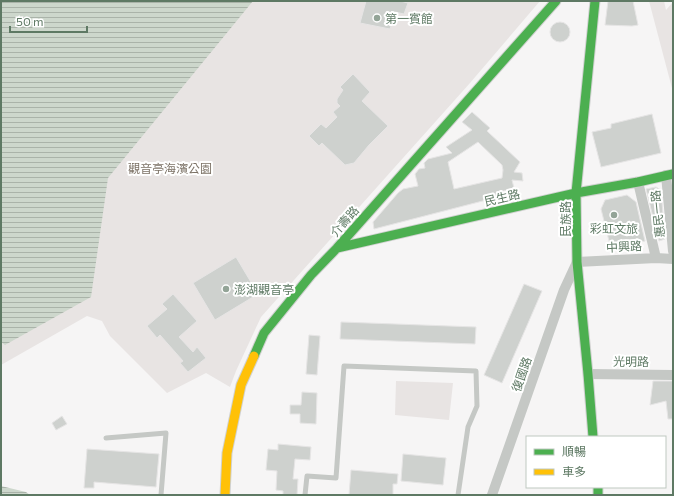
<svg xmlns="http://www.w3.org/2000/svg" width="674" height="496" font-family="Commissioner,'Noto Sans TC',sans-serif">
  <style>
    .park { fill: #e8e4e3 }
    .water { fill: url(#water-rules) }
    .building { fill: #ced1ce; stroke: #e6e5e5; fill-rule: evenodd }
    .lines { fill: none; stroke-linecap: round; stroke-linejoin: round }
    .fast-casing { stroke: #d0d1d0; stroke-width: 11 }
    .slow-casing { stroke: #d0d1d0; stroke-width: 11 }
    .lane { stroke: #c5c8c5; stroke-width: 5 }
    .street { stroke: #c5c8c5; stroke-width: 10 }
    .fast { stroke: #4caf50; stroke-width: 9 }
    .slow { stroke: #ffc107; stroke-width: 9 }
    .poi-dot { fill: #93a497; stroke: #fff; stroke-width: 1.5 }
    .labels { text-anchor: middle; dominant-baseline: central; stroke-width: 4; stroke-linejoin: round; paint-order: stroke }
    .poi-label { font-size: 12px; fill: #5e7964; stroke: #fff; text-anchor: start }
    .park-label { font-size: 12px; fill: #7c7266; stroke: #fff }
    .street-label { font-size: 12px; fill: #5e7964; stroke: #fff }
  </style>
  <defs>
    <pattern id="water-rules" width="6" height="5" patternUnits="userSpaceOnUse"><rect width="6" height="5" fill="#cdd7cc"/><path d="M0 2.5h6" fill="none" stroke="#aab3a9"/></pattern>
  </defs>
  <rect width="100%" height="100%" fill="#f6f5f5"/>
  <path class="park" d="M1 1H540L470 83 261 317 236 371 230 387 206 373 167 393 110 336 102 321 87 316 1 365Z
    M649 1H664L666 10 673 2V92Z
    M396 381 453 383 449 420 395 415Z"/>
  <path class="water" d="M1 1H253L108 178 91 297 5 345 1 342Z
    M1 486 26 492 30 495H1Z"/>
  <path class="building" d="M366 1H400L408 3 404 14 395 12 390 29 360 23Z
    M608 1H633L638 25 632 26 605 25Z
    M550 32a10 10 0 1 1 20 0a10 10 0 1 1-20 0Z
    M353 74 370 92 362 101 388 126 369 145 354 163 345 165 322 143 319 146 309 136 321 124 326 128 337 117 333 112 340 106 337 103V99L343 90 340 87Z
    M472 112 490 128 487 131 520 162 514 172 522 173 523 181 512 180 514 188 500 192 502 196 374 229 373 222 398 193 403 189 418 186 415 174 419 169 425 168 424 163 428 159 452 153 446 147 472 130 462 122ZM478 142 502 165 503 170 502 178 454 189 448 162Z
    M652 114 661 153 601 167 592 132 611 128V124Z
    M656 187 661 190 665 239 659 241 646 189Z
    M627 195 636 202 645 241 618 249 610 245 601 209 605 200Z
    M236 257 258 294 215 320 193 283Z
    M524 284 542 291 502 383 484 375Z
    M173 294 197 321 179 337 193 352 197 347 206 358 188 372 180 363 183 361 160 335 157 338 147 326 167 309 162 304Z
    M341 322 476 327 475 344 340 339Z
    M309 335 320 336 317 375 306 374Z
    M653 381H673V419H668L666 401 650 405Z
    M302 392 317 393 316 424 300 423V414H290V405H301Z
    M62 416 67 424 56 430 52 423Z
    M278 444 311 447 310 460 295 459 293 479H298L297 495H283V491L276 490 277 471 266 470 268 449 278 450Z
    M87 449 159 454 156 487 94 482V488H84Z
    M403 454 446 458 443 485 401 481Z
    M351 470 398 474 397 484H393V495H349Z"/>
  <g class="lines">
    <defs>
      <path id="fast" d="M337 248 576 193 638 182 673 174
        M254 356 264 333 311 275 337 248 556 1
        M593 437 588 374 577 262 576 193 595 1
        M598 487V495"/>
      <path id="slow" d="M225 495 227 453 241 385 254 356"/>
    </defs>
    <use href="#fast" class="fast-casing"/>
    <use href="#slow" class="slow-casing"/>
    <path class="lane" d="M106 438 166 433 161 495
      M305 495 307 476 336 478 344 366 476 371 477 406 468 427 458 495"/>
    <path class="street" d="M666 175 673 251
      M638 182 656 258
      M588 374 673 375
      M492 495 564 290 577 262 656 258 673 259"/>
    <use href="#fast" class="fast"/>
    <use href="#slow" class="slow"/>
  </g>
  <g class="poi-dot">
    <circle cx="377" cy="18" r="4"/>
    <circle cx="614" cy="215" r="4"/>
    <circle cx="226" cy="289" r="4"/>
  </g>
  <g class="labels">
    <g class="poi-label">
      <text x="385" y="18">第一賓館</text>
      <text x="614" y="228" text-anchor="middle">彩虹文旅</text>
      <text x="234" y="289">澎湖觀音亭</text>
    </g>
    <g class="park-label">
      <text x="170" y="168">觀音亭海濱公園</text>
    </g>
    <g class="street-label">
      <text transform="translate(502 197) rotate(-13)">民生路</text>
      <text transform="translate(657 214) rotate(-96)">惠民一路</text>
      <text transform="translate(565 219) rotate(-90)">民族路</text>
      <text transform="translate(344 221) rotate(-49)">介壽路</text>
      <text transform="translate(624 246) rotate(-3)">中興路</text>
      <text transform="translate(631 361) rotate(1)">光明路</text>
      <text transform="translate(521 374) rotate(-71)">復國路</text>
    </g>
  </g>
  <rect width="674" height="496" fill="none" stroke="#5e7964" stroke-width="4"/>
  <rect x="526" y="436" width="140" height="52" fill="#ffffff" stroke="#bfc9c1"/>
  <rect x="534" y="449" width="20" height="6" fill="#4caf50" stroke="#bfc9c1"/>
  <text x="562" y="456" font-size="12" fill="#5e7964">順暢</text>
  <rect x="534" y="469" width="20" height="6" fill="#ffc107" stroke="#bfc9c1"/>
  <text x="562" y="476" font-size="12" fill="#5e7964">車多</text>
  <path d="M10 26v6h77v-6" fill="none" stroke="#5e7964" stroke-width="2"/>
  <text x="16" y="26" font-size="12" fill="#5e7964" stroke="#ffffff" stroke-width="3" paint-order="stroke">50 m</text>
</svg>
